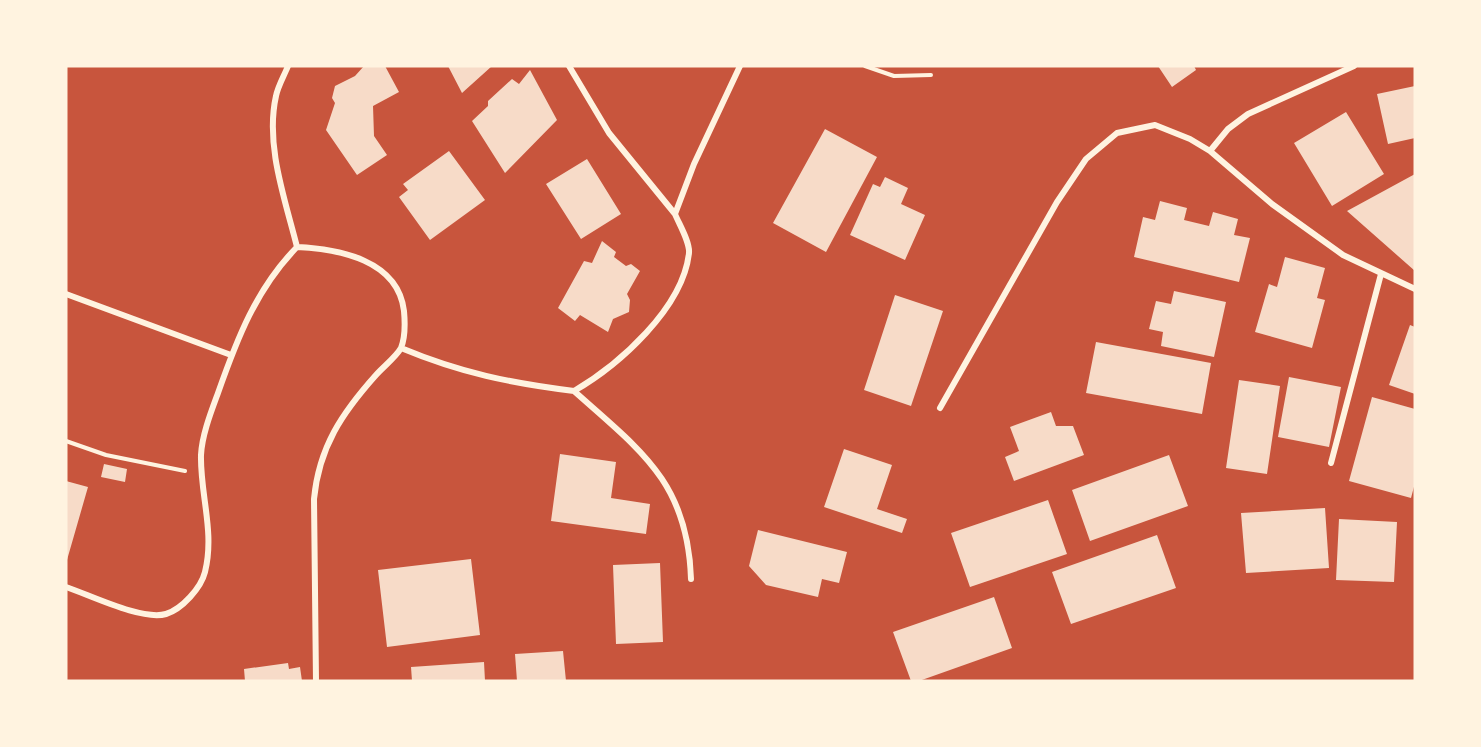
<svg xmlns="http://www.w3.org/2000/svg" width="1481" height="747" font-family="Raleway,sans-serif">
  <style>
    .building { fill: #f7dbc8 }
    .lines { fill: none; stroke-linecap: round; stroke-linejoin: round }
    .path { stroke: #fff3e0; stroke-width: 4 }
    .minor { stroke: #fff3e0; stroke-width: 6 }
  </style>
  <rect width="100%" height="100%" fill="#c8553d"/>
  <path class="building" d="M364 66H385L399 92 373 106 374 136 387 155 357 175 326 130 335 103 332 98 335 86 355 76Z
    M448 66H492L462 93Z
    M1158 66H1194L1196 70 1172 87Z
    M530 70 557 120 505 173 472 121 488 106V101L512 79 519 84Z
    M1415 86V138L1388 144 1377 94Z
    M1346 112 1384 174 1332 206 1294 143Z
    M825 129 877 157 826 252 773 223Z
    M449 151 485 200 430 240 399 197 408 190 403 184Z
    M587 159 621 214 581 239 546 184Z
    M1415 174V271L1347 211Z
    M885 177 908 188 901 204 925 215 905 260 850 235 873 184 880 187Z
    M1160 201 1187 208 1184 220 1209 226 1213 212 1238 219 1234 235 1250 238 1239 282 1134 257 1143 217 1155 220Z
    M602 241 616 252 614 257 626 266 631 264 640 271 627 294 630 300 629 312 613 319 608 332 580 315 575 321 558 308 584 261 592 263Z
    M1285 257 1325 268 1317 298 1325 300 1312 348 1255 332 1269 284 1277 287Z
    M1174 291 1226 302 1214 357 1161 346 1163 332 1149 329 1156 301 1171 304Z
    M895 295 943 311 911 406 864 390Z
    M1410 325 1415 327V394L1389 385Z
    M1096 342 1211 363 1202 414 1086 393Z
    M1289 377 1341 387 1329 447 1278 437Z
    M1239 380 1280 386 1267 474 1226 468Z
    M1372 397 1415 409V483L1411 498 1349 481Z
    M1051 412 1056 426H1073L1084 455 1014 481 1005 457 1019 451 1010 427Z
    M844 449 892 465 877 509 907 519 902 533 824 507Z
    M560 454 616 462 611 498 650 504 646 534 551 521Z
    M1169 455 1188 506 1090 541 1072 490Z
    M104 464 127 469 125 482 101 477Z
    M66 481 88 487 67 560H66Z
    M1048 500 1067 554 970 587 951 533Z
    M1325 508 1329 568 1246 573 1241 513Z
    M1339 519 1397 522 1394 582 1336 580Z
    M758 530 847 552 839 583 822 579 818 597 766 585 749 566Z
    M1157 535 1176 588 1071 624 1052 572Z
    M471 559 480 635 387 647 378 570Z
    M660 563 663 642 616 644 613 565Z
    M994 597 1012 648 919 681H911L893 632Z
    M563 651 566 681H517L515 654Z
    M484 662 485 681H412L411 667Z
    M288 663 289 669 300 667 302 681H245L244 669Z"/>
  <g class="lines">
    <path class="path" d="M865 66 894 76 931 75
      M66 441 106 455 185 471"/>
    <path class="minor" d="M288 66C284 76 278 86 276 96 265 145 285 199 297 247
      M569 66 609 133 675 214
      M1210 151 1228 129 1248 114 1354 66
      M66 294 231 355
      M401 348C461 373 510 383 574 391
      M940 408 1057 202 1086 159 1117 133 1155 125 1190 139 1210 151 1272 204 1343 255 1415 289
      M1331 463 1381 274
      M691 579C688 482 640 450 574 391 619 365 683 308 689 253 690 242 679 224 675 214L694 164 740 66
      M66 587C90 595 142 621 166 614 182 609 201 588 205 572 215 532 200 494 201 455 202 435 211 412 218 393 237 339 256 289 297 247 339 249 398 260 404 311 405 322 405 338 401 348 396 357 383 367 376 375 342 413 319 447 314 499L316 681"/>
  </g>
  <rect width="1481" height="747" fill="none" stroke="#fff3e0" stroke-width="135"/>
</svg>
